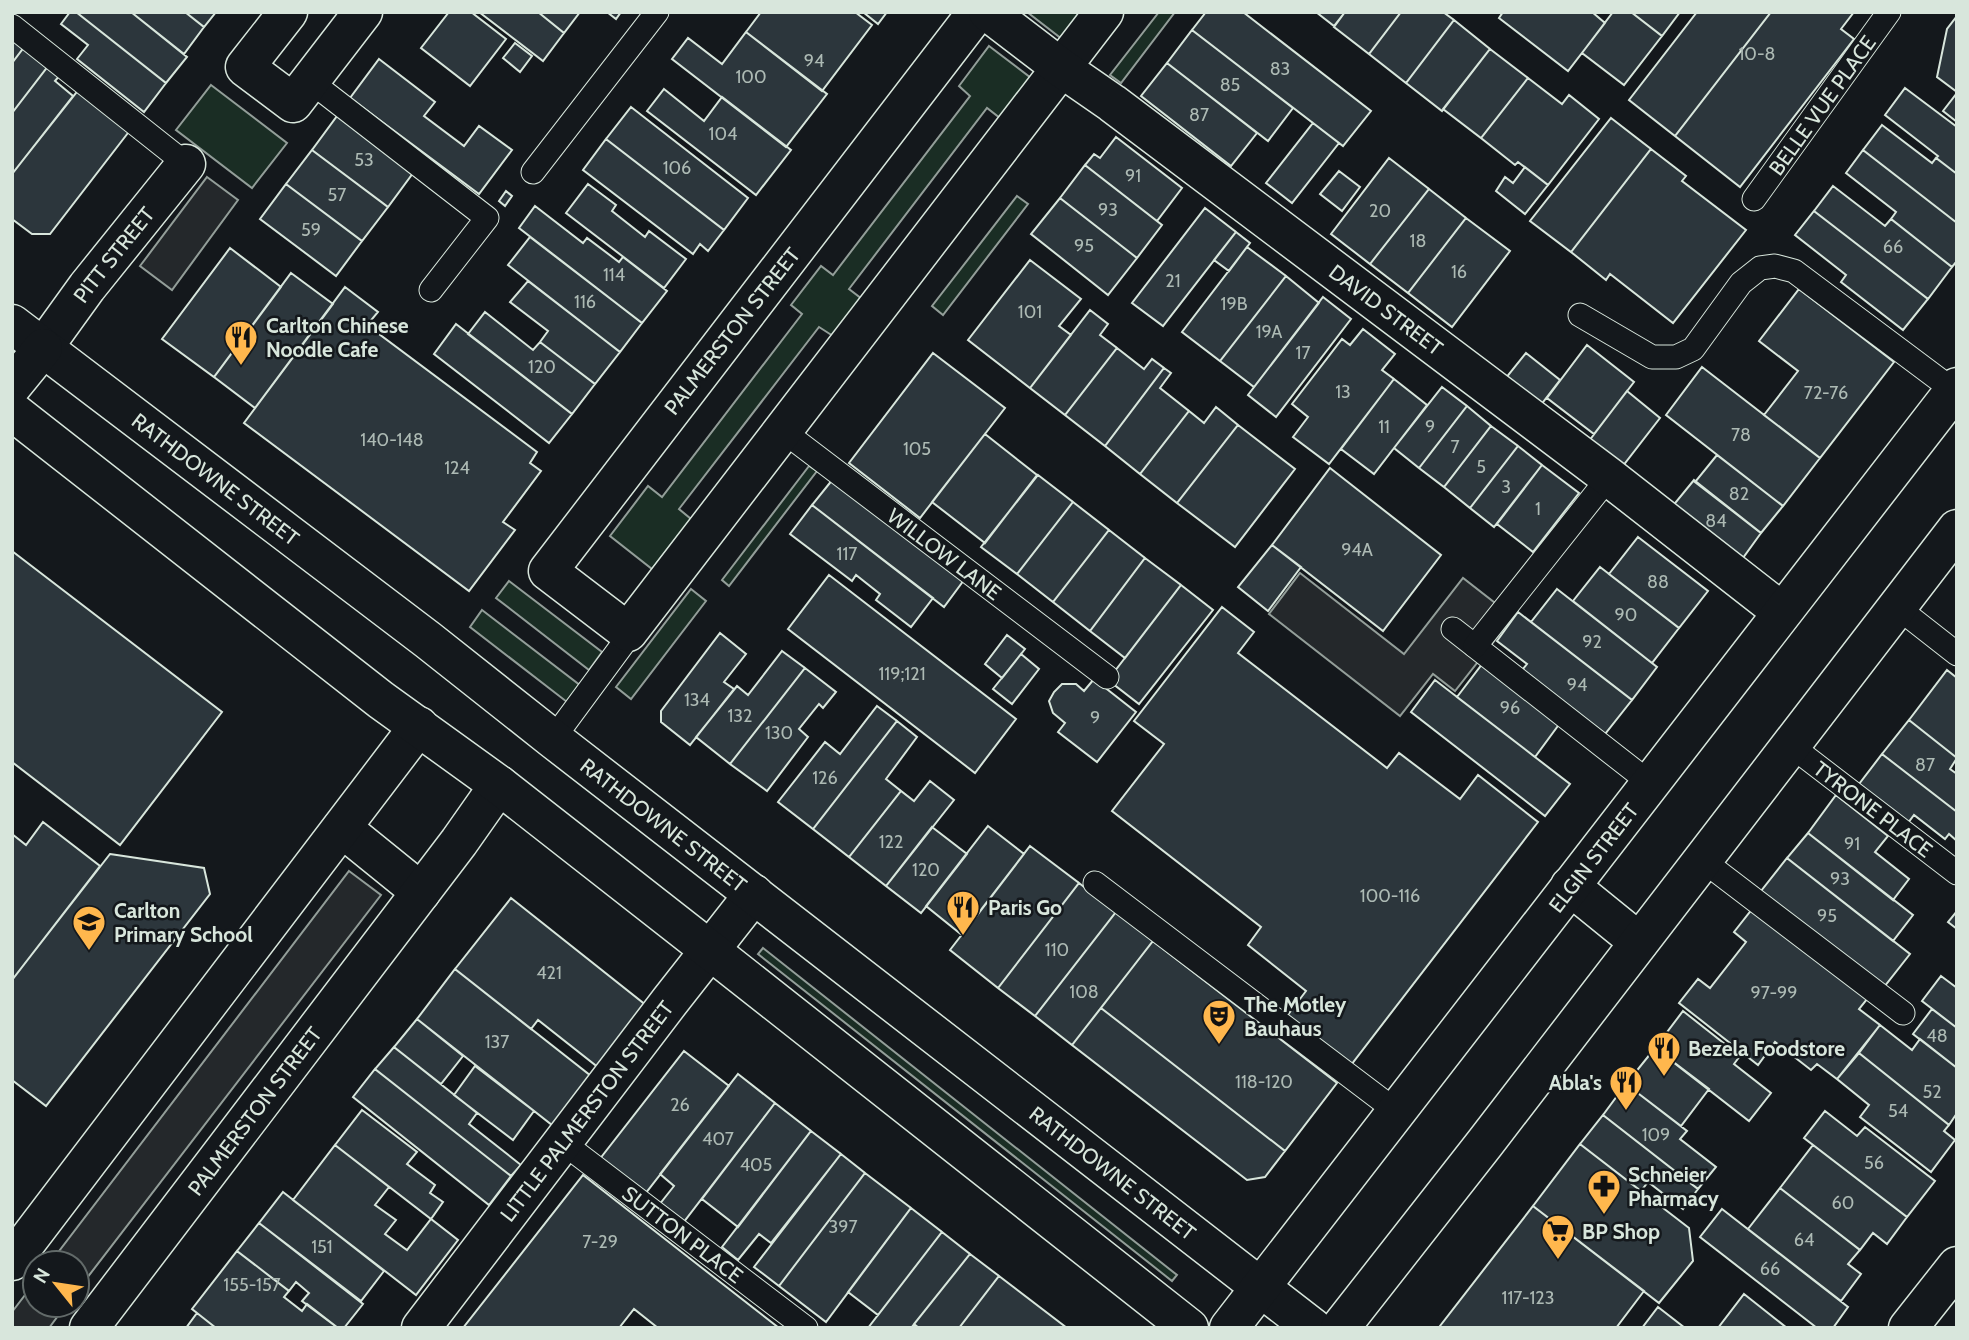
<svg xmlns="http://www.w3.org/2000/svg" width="1969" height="1340" font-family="Cabin,sans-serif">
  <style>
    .green { fill: #1a2d24; stroke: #939e99; stroke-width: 2 }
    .parking { fill: #24282b; stroke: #939e99; stroke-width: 2 }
    .building { fill: #2c363c; stroke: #d8e6dc; stroke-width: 2 }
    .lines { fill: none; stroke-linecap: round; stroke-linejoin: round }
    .lane-casing { stroke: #d8e6dc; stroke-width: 25 }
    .street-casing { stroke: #d8e6dc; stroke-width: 41 }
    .secondary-casing { stroke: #d8e6dc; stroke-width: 41 }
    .lane { stroke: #14181c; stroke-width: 23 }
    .street { stroke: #14181c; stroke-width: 38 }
    .secondary { stroke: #14181c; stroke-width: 38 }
    .labels { text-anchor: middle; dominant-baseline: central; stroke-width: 5; stroke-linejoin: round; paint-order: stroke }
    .number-label { font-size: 18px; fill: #adbab4 }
    .street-label { font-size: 21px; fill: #d8e6dc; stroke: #14181c }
    .poi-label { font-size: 21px; font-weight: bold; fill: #d8e6dc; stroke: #14181c; text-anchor: start }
  </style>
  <rect width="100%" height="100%" fill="#14181c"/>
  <path class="green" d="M1027 12H1083L1062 39Z
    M1159 12H1175L1121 83 1110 75Z
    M989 46 1031 78 1000 118 987 108 849 289 862 299 833 336 819 327 679 509 691 519 652 569 610 536 648 486 662 497 802 314 791 305 821 266 833 275 970 96 959 86Z
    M211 85 287 143 252 188 176 130Z
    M1017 196 1028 204 943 315 932 306Z
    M809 466 817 471 729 586 722 580Z
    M509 581 602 652 589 670 496 598Z
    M691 589 706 601 631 699 616 687Z
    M482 610 581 686 567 702 470 627Z
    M763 948 1177 1275 1172 1281 758 954Z"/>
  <path class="parking" d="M207 177 238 200 172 290 140 266Z
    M1300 573 1404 654 1463 578 1513 617 1455 691 1433 674 1400 716 1269 614Z
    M349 871 381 895 77 1291V1263H50Z
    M35 1282V1305H66L49 1328H12V1312Z"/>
  <path class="building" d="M70 12H76L166 83 144 112 77 59 88 45 61 24Z
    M76 12H131L187 57 166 83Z
    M131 12H185L204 27 184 54Z
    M185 12H216L204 27Z
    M449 12H471L506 39 470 86 421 48Z
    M479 12H538L564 33 543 61Z
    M538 12H580L564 33Z
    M607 12H621L616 19Z
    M761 12H855L872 25 822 91 746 32Z
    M863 12H887L878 24Z
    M1206 12H1243L1371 111 1343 146 1192 30Z
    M1316 12H1345L1334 26Z
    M1345 12H1401L1369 54 1334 27Z
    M1401 12H1443L1454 20 1406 83 1369 54Z
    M1503 12H1592L1605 23 1568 71 1499 18Z
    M1613 12H1631L1662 36 1624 85 1582 53Z
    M1631 12H1680L1662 36Z
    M1697 12H1771L1675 136 1629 100Z
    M1771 12H1854L1841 29 1854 39 1740 187 1675 136Z
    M1957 16V92L1937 77 1947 29Z
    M1454 20 1490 49 1442 111 1406 83Z
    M1192 30 1293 108 1268 141 1167 63Z
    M746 32 827 94 786 147 672 59 688 38 722 64Z
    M12 36 25 46 12 63Z
    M515 43 532 56 520 72 503 58Z
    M25 46 49 65 12 113V63Z
    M1490 49 1528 78 1481 138 1443 109Z
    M379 59 435 102 424 116 464 146 479 126 512 150 479 194 350 98Z
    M1167 63 1257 133 1231 166 1141 96Z
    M49 65 61 74 55 81 73 96 12 174V113Z
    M1528 78 1562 104 1569 95 1599 119 1548 185 1518 162 1515 165 1481 138Z
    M80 88 131 129 50 234H32L12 219V174Z
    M1905 88 1957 127V174L1936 158 1938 156 1885 115Z
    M664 89 704 121 722 97 791 150 756 195 647 111Z
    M1957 93V122L1943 111Z
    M631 107 748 198 724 230 606 139Z
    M340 112 416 169 388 207 312 150Z
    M1611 118 1651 149 1571 252 1530 221Z
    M1313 123 1339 143 1292 203 1266 183Z
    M1882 125 1932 163 1936 158 1957 174V223L1863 150Z
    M1116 137 1182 188 1157 221 1085 165 1094 154 1100 158Z
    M606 139 724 230 708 251 700 244 693 254 583 170Z
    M1651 149 1686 176 1682 181 1746 230 1673 323 1610 274 1606 280 1571 252Z
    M312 150 388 207 362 241 286 184Z
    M1863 150 1957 223V261L1952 267 1891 219 1896 212 1846 173Z
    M1389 158 1429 189 1370 264 1331 234Z
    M1085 165 1162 225 1137 258 1060 198Z
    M1525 167 1548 185 1525 214 1496 191 1505 177 1513 183Z
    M1339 171 1360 187 1342 211 1320 194Z
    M286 184 362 241 336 276 260 219Z
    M588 184 616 205 612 211 645 237 649 231 686 259 664 288 566 213Z
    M1833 186 1885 226 1891 219 1952 267 1928 299 1814 211Z
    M1429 189 1466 218 1408 293 1370 264Z
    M506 191 512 196 505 206 499 201Z
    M1060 198 1137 258 1108 295 1031 234Z
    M535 206 583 243 587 238 619 262 623 257 667 291 642 323 519 228Z
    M1205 208 1236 232 1163 326 1132 303Z
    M1814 211 1928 299 1903 330 1841 282 1846 275 1795 235Z
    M1466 218 1510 251 1452 327 1408 293Z
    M1236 232 1250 243 1229 271 1214 260Z
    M530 237 642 323 620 352 508 265Z
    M1247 247 1286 276 1220 361 1182 332Z
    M230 248 281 287 214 377 162 339Z
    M1030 260 1081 299 1059 326 1071 335 1030 388 968 340Z
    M291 273 333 304 255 408 214 377Z
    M1286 276 1319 303 1254 387 1220 361Z
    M528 281 620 352 595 384 540 342 548 331 510 302Z
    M345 287 378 312 367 325 537 452 530 463 541 471 503 522 515 530 469 591 244 423Z
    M1799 289 1894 362 1820 458 1764 415 1798 371 1759 341Z
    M1323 297 1351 319 1276 417 1248 395Z
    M1090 310 1108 324 1100 335 1117 348 1065 415 1030 388Z
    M485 312 533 350 540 342 595 384 572 414 468 334Z
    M456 324 572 414 549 443 434 354Z
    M1363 329 1395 354 1382 370 1394 379 1329 464 1293 437 1308 417 1292 404 1342 339 1350 345Z
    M1587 345 1634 382 1594 434 1547 398Z
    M1117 348 1144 369 1152 359 1164 368 1105 446 1065 415Z
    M933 353 1005 408 920 518 849 463Z
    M1526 353 1560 380 1540 406 1505 379Z
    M1702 367 1820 458 1783 506 1666 415Z
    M1164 368 1171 373 1160 388 1189 411 1140 474 1105 446Z
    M1394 379 1427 405 1374 474 1341 449Z
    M1442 387 1467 406 1419 468 1394 448Z
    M1627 391 1660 418 1622 467 1589 441Z
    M1467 406 1491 426 1444 487 1419 468Z
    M1216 407 1238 425 1177 503 1140 474 1189 411 1204 423Z
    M1238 425 1295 469 1235 547 1177 503Z
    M1491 426 1518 446 1470 508 1444 487Z
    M985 434 1037 475 985 543 932 502Z
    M1518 446 1542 465 1494 527 1470 508Z
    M1717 455 1783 506 1761 533 1695 482Z
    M1542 465 1579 493 1533 552 1497 524Z
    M1330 468 1441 555 1383 631 1272 545Z
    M1038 475 1073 502 1017 574 981 547Z
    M833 479 964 580 944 607 812 505Z
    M1694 480 1761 533 1740 562 1671 508Z
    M1073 502 1109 530 1053 602 1017 574Z
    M812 505 933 598 911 627 876 600 880 594 856 575 852 581 790 534Z
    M1109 530 1145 558 1090 631 1053 602Z
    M1638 537 1708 591 1679 628 1609 574Z
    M1272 545 1301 567 1268 611 1238 587Z
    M12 551 222 712 120 845 12 762Z
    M1145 558 1181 585 1125 658 1090 631Z
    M1600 567 1679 628 1652 663 1573 601Z
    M829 575 1016 719 975 773 788 629Z
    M1181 585 1213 610 1139 704 1108 680Z
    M1557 589 1657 667 1632 700 1531 622Z
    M1222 607 1254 632 1238 653 1387 768 1399 753 1460 799 1478 775 1538 822 1351 1065 1287 1016 1306 991 1248 945 1261 927 1112 811 1164 744 1134 721Z
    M1518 612 1632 700 1605 734 1522 670 1527 664 1497 641Z
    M720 633 746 654 724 682 734 689 690 745 661 722V711Z
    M1007 635 1025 649 1002 678 985 664Z
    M782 651 805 668 730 764 696 737 737 686 748 695Z
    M1021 654 1039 669 1012 704 993 689Z
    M1486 659 1563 719 1535 757 1457 697Z
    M805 668 836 692 823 708 819 704 799 729 808 737 767 791 730 764Z
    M1947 670 1957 678V758L1909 720Z
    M1094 679 1136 712 1097 762 1058 732 1065 723 1053 713 1049 701 1054 692 1062 684H1076L1084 691Z
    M1435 680 1570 784 1545 816 1411 712Z
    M877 706 897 721 813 829 778 802 825 742 840 754Z
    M1909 720 1957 758 1950 769 1957 774V812L1882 754Z
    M897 721 917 737 886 779 901 791 849 857 813 829Z
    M1882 754 1957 812V841L1949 834 1945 839 1914 815 1905 827 1856 788Z
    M930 781 954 800 886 886 849 857 901 791 914 801Z
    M1836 795 1888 836 1875 852 1909 879 1893 900 1808 833Z
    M43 822 100 866 12 980V834L26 845Z
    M988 826 1024 854 962 935 926 906Z
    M932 827 967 854 921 913 886 886Z
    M1808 833 1913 915 1893 941 1787 858Z
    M1030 846 1079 883 998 988 950 950Z
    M110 854 204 868 210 894 46 1106 12 1080V980Z
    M1787 858 1910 954 1884 987 1761 891Z
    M1079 883 1116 912 1035 1016 998 988Z
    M511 898 647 1006 599 1068 538 1020 531 1029 455 969Z
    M1753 908 1868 998 1859 1009 1880 1025 1837 1079 1817 1064 1811 1070 1775 1042 1758 1065 1679 1003 1698 979 1710 988 1746 942 1734 932Z
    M1957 911V929L1948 922Z
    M1116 912 1153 941 1072 1045 1035 1016Z
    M1153 941 1337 1083 1285 1151 1101 1008Z
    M455 969 591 1076 552 1125 417 1019Z
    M1941 976 1957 988V1028L1922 1001Z
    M1101 1008 1285 1151 1265 1177 1247 1180 1072 1045Z
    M1932 1009 1957 1028V1068L1913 1034Z
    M1683 1011 1740 1056 1734 1064 1771 1093 1749 1121 1655 1048Z
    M417 1019 463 1056 441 1084 394 1047Z
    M1880 1025 1912 1050 1920 1039 1957 1068V1118L1955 1116 1949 1125 1859 1053Z
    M394 1047 477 1113 469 1124 521 1165 511 1176 375 1069Z
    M1655 1048 1709 1089 1681 1126 1626 1084Z
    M684 1051 729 1086 645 1194 599 1160Z
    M1859 1053 1949 1125 1944 1131 1955 1140 1931 1172 1860 1117 1869 1105 1837 1079Z
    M475 1066 534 1111 513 1140 454 1095Z
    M375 1069 511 1176 489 1205 353 1097Z
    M738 1074 775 1103 683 1223 659 1205 674 1186 660 1174Z
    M1626 1084 1687 1131 1680 1139 1716 1167 1698 1189 1603 1115Z
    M775 1103 811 1131 738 1227 702 1199Z
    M362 1110 417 1152 407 1164 435 1185 430 1193 443 1202 431 1219 335 1145Z
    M1825 1111 1857 1136 1865 1127 1935 1181 1907 1217 1804 1138Z
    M1603 1115 1698 1189 1683 1209 1648 1182 1641 1191 1580 1144Z
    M811 1131 841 1154 771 1243 759 1234 738 1260 722 1247Z
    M1580 1144 1689 1228 1693 1261 1659 1303 1533 1206Z
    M335 1145 389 1187 375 1205 396 1220 385 1234 407 1250 431 1219 458 1240 416 1295 293 1200Z
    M1813 1145 1907 1217 1887 1244 1873 1233 1860 1250 1780 1188Z
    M841 1154 865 1173 779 1286 754 1267Z
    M865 1173 911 1208 826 1322 779 1286Z
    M583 1175 779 1328H658L634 1309 619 1328H463Z
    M1780 1188 1860 1250 1848 1264 1861 1274 1841 1301 1748 1229Z
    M283 1192 384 1271 361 1301 259 1223Z
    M1533 1206 1644 1291 1616 1328H1443L1440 1326Z
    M911 1208 942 1232 878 1315 848 1292Z
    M1722 1209 1848 1307 1833 1328H1817L1700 1237Z
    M259 1223 363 1304 344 1328H338L302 1301 309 1293 296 1282 289 1291 237 1251Z
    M942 1232 970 1254 911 1328H868Z
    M237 1251 289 1291 284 1297 302 1311 307 1304 338 1328H216L197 1313 192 1309Z
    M970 1254 999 1276 959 1328H919L914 1324Z
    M999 1276 1067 1328H959Z
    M1744 1294 1787 1328H1718Z
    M1658 1307 1685 1328H1642Z
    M197 1313 216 1328H186Z"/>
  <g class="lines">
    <defs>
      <g id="lane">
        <path d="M12 26 186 164"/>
        <path d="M310 81 487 218 431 290"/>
        <path d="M533 172 657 12"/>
        <path id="s1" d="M1754 199 1889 12"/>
        <path d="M1580 315 1652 357H1676L1693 349 1741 283 1760 268 1775 266 1794 271 1957 393"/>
        <path id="s2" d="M783 431 1107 677"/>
        <path d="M1897 607 1957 654"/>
        <path d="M1453 629 1650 783"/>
        <path d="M1475 646 1609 477"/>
        <path d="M553 739 626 640 628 632"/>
        <path id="s3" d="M1790 745 1957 873"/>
        <path d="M1701 859 1903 1013"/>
        <path d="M1095 883 1396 1111"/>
        <path id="s4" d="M562 1142 806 1328"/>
      </g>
      <g id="street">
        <path d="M288 12 245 67 293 103 363 12"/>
        <path d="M977 12 548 571 628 632 1104 12"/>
        <path id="s5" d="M988 12 1060 67 1112 103 1609 477 1782 612"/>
        <path id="s6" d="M43 348 87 287 186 164"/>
        <path d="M342 828 421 892"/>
        <path d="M12 1261 419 726"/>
        <path id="s7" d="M89 1328 459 842 499 785"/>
        <path id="s8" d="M421 1328 670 1001 754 894"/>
        <path d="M1908 1328 1957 1266"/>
      </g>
      <g id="secondary">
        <path id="s9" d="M12 324 428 640 553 739 1313 1328"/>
        <path d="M12 386 43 348"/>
        <path d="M12 411 381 700 499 785 711 951 1189 1328"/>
        <path d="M1570 886 1639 942"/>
        <path id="s10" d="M1229 1328 1957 387"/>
        <path d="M1340 1328 1485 1143 1957 529"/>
      </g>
    </defs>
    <use href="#lane" class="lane-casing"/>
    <use href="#street" class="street-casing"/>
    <use href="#secondary" class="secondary-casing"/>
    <use href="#lane" class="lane"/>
    <use href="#street" class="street"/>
    <use href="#secondary" class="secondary"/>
  </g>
  <defs>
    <symbol id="restaurant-pin" viewBox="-11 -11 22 30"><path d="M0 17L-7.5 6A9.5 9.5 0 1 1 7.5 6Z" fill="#ffb74d" stroke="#14181c"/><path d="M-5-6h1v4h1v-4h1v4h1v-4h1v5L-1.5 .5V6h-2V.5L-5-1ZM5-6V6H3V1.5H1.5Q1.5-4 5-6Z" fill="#111"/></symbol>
    <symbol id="school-pin" viewBox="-11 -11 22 30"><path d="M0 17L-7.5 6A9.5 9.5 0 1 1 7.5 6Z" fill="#ffb74d" stroke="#14181c"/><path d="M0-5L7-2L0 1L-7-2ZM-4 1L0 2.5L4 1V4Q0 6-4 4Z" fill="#111"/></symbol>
    <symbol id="theatre-pin" viewBox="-11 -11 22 30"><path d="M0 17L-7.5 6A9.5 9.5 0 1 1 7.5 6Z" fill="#ffb74d" stroke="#14181c"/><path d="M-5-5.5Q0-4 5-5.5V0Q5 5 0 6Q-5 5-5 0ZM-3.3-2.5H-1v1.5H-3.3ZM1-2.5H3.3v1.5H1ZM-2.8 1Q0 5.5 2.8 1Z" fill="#111"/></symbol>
    <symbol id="pharmacy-pin" viewBox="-11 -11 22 30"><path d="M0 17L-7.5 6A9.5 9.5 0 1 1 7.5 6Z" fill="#ffb74d" stroke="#14181c"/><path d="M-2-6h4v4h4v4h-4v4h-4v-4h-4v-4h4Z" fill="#111"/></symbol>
    <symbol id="supermarket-pin" viewBox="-11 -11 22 30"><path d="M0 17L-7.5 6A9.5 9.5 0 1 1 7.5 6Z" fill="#ffb74d" stroke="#14181c"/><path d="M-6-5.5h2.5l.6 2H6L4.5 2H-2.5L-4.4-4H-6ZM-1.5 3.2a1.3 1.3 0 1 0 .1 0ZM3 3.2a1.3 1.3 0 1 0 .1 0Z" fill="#111"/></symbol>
  </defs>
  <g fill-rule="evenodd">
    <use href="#restaurant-pin" x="222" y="318" width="38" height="52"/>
    <use href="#restaurant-pin" x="944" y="888" width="38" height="52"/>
    <use href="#school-pin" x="70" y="903" width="38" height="52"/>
    <use href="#theatre-pin" x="1200" y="997" width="38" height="52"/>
    <use href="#restaurant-pin" x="1645" y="1029" width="38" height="52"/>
    <use href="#restaurant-pin" x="1607" y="1063" width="38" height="52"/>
    <use href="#pharmacy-pin" x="1585" y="1167" width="38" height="52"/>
    <use href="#supermarket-pin" x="1539" y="1212" width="38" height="52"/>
  </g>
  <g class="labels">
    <g class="number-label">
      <text x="1757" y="54">10-8</text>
      <text x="814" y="61">94</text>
      <text x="1280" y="69">83</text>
      <text x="751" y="77">100</text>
      <text x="1230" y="85">85</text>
      <text x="1199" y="115">87</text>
      <text x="723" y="134">104</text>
      <text x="364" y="160">53</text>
      <text x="677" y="168">106</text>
      <text x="1133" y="176">91</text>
      <text x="337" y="195">57</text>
      <text x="1108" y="210">93</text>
      <text x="1380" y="211">20</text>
      <text x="311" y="230">59</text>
      <text x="1418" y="241">18</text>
      <text x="1084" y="246">95</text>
      <text x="1893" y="247">66</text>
      <text x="1459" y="272">16</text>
      <text x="614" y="275">114</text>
      <text x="1173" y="281">21</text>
      <text x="585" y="302">116</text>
      <text x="1234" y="304">19B</text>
      <text x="1030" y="312">101</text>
      <text x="1269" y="332">19A</text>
      <text x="1303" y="353">17</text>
      <text x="542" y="367">120</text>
      <text x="1343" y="392">13</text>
      <text x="1826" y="393">72-76</text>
      <text x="1384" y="427">11</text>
      <text x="1430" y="427">9</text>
      <text x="1741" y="435">78</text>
      <text x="392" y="440">140-148</text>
      <text x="1455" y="447">7</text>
      <text x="917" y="449">105</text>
      <text x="1481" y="467">5</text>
      <text x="457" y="468">124</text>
      <text x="1506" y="487">3</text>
      <text x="1739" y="494">82</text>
      <text x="1538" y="509">1</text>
      <text x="1716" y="521">84</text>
      <text x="1357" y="550">94A</text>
      <text x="847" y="554">117</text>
      <text x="1658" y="582">88</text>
      <text x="1626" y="615">90</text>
      <text x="1592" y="642">92</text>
      <text x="902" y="674">119;121</text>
      <text x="1577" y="685">94</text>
      <text x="697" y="700">134</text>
      <text x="1510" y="708">96</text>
      <text x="740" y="716">132</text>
      <text x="1095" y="718">9</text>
      <text x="779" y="733">130</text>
      <text x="1925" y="765">87</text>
      <text x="825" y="778">126</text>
      <text x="891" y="842">122</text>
      <text x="1852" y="844">91</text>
      <text x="926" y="870">120</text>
      <text x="1840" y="879">93</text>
      <text x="1390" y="896">100-116</text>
      <text x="1827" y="916">95</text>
      <text x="1057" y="950">110</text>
      <text x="549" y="973">421</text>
      <text x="1084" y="992">108</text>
      <text x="1774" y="993">97-99</text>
      <text x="1937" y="1036">48</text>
      <text x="497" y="1042">137</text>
      <text x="1264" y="1082">118-120</text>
      <text x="1932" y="1092">52</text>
      <text x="680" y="1105">26</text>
      <text x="1898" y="1111">54</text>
      <text x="1656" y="1135">109</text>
      <text x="718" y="1139">407</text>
      <text x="1874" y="1163">56</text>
      <text x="756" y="1165">405</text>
      <text x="1843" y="1203">60</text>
      <text x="843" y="1227">397</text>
      <text x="1804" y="1240">64</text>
      <text x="600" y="1242">7-29</text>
      <text x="322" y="1247">151</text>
      <text x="1770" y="1269">66</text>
      <text x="252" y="1285">155-157</text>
      <text x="1528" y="1298">117-123</text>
    </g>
    <g class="street-label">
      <text stroke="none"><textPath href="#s1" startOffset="116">BELLE VUE PLACE</textPath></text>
      <text stroke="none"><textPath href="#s6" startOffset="117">PITT STREET</textPath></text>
      <text stroke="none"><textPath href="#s5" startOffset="497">DAVID STREET</textPath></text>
      <text transform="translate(732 331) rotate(-52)">PALMERSTON STREET</text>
      <text stroke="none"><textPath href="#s9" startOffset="256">RATHDOWNE STREET</textPath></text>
      <text stroke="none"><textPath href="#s2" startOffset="203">WILLOW LANE</textPath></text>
      <text stroke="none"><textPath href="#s3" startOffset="105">TYRONE PLACE</textPath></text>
      <text stroke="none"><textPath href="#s9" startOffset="822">RATHDOWNE STREET</textPath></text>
      <text stroke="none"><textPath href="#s10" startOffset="595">ELGIN STREET</textPath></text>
      <text stroke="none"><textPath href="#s7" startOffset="273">PALMERSTON STREET</textPath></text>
      <text stroke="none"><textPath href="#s8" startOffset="273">LITTLE PALMERSTON STREET</textPath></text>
      <text stroke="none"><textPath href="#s9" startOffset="1390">RATHDOWNE STREET</textPath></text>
      <text stroke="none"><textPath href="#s4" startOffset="152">SUTTON PLACE</textPath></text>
    </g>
    <g class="poi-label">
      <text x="266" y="325">Carlton Chinese<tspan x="266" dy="24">Noodle Cafe</tspan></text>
      <text x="988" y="907">Paris Go</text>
      <text x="114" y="910">Carlton<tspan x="114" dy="24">Primary School</tspan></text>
      <text x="1244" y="1004">The Motley<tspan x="1244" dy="24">Bauhaus</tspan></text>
      <text x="1688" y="1048">Bezela Foodstore</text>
      <text x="1602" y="1082" text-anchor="end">Abla's</text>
      <text x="1628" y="1174">Schneier<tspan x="1628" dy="24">Pharmacy</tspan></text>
      <text x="1582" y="1231">BP Shop</text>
    </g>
  </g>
  <rect width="1969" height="1340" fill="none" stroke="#d8e6dc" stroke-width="28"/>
  <g transform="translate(56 1284) rotate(300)"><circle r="33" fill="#14181c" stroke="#626a69" stroke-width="2"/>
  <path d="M0-5L12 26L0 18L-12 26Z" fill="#ffb74d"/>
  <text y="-10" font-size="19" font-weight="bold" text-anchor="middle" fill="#d8e6dc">N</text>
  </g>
</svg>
